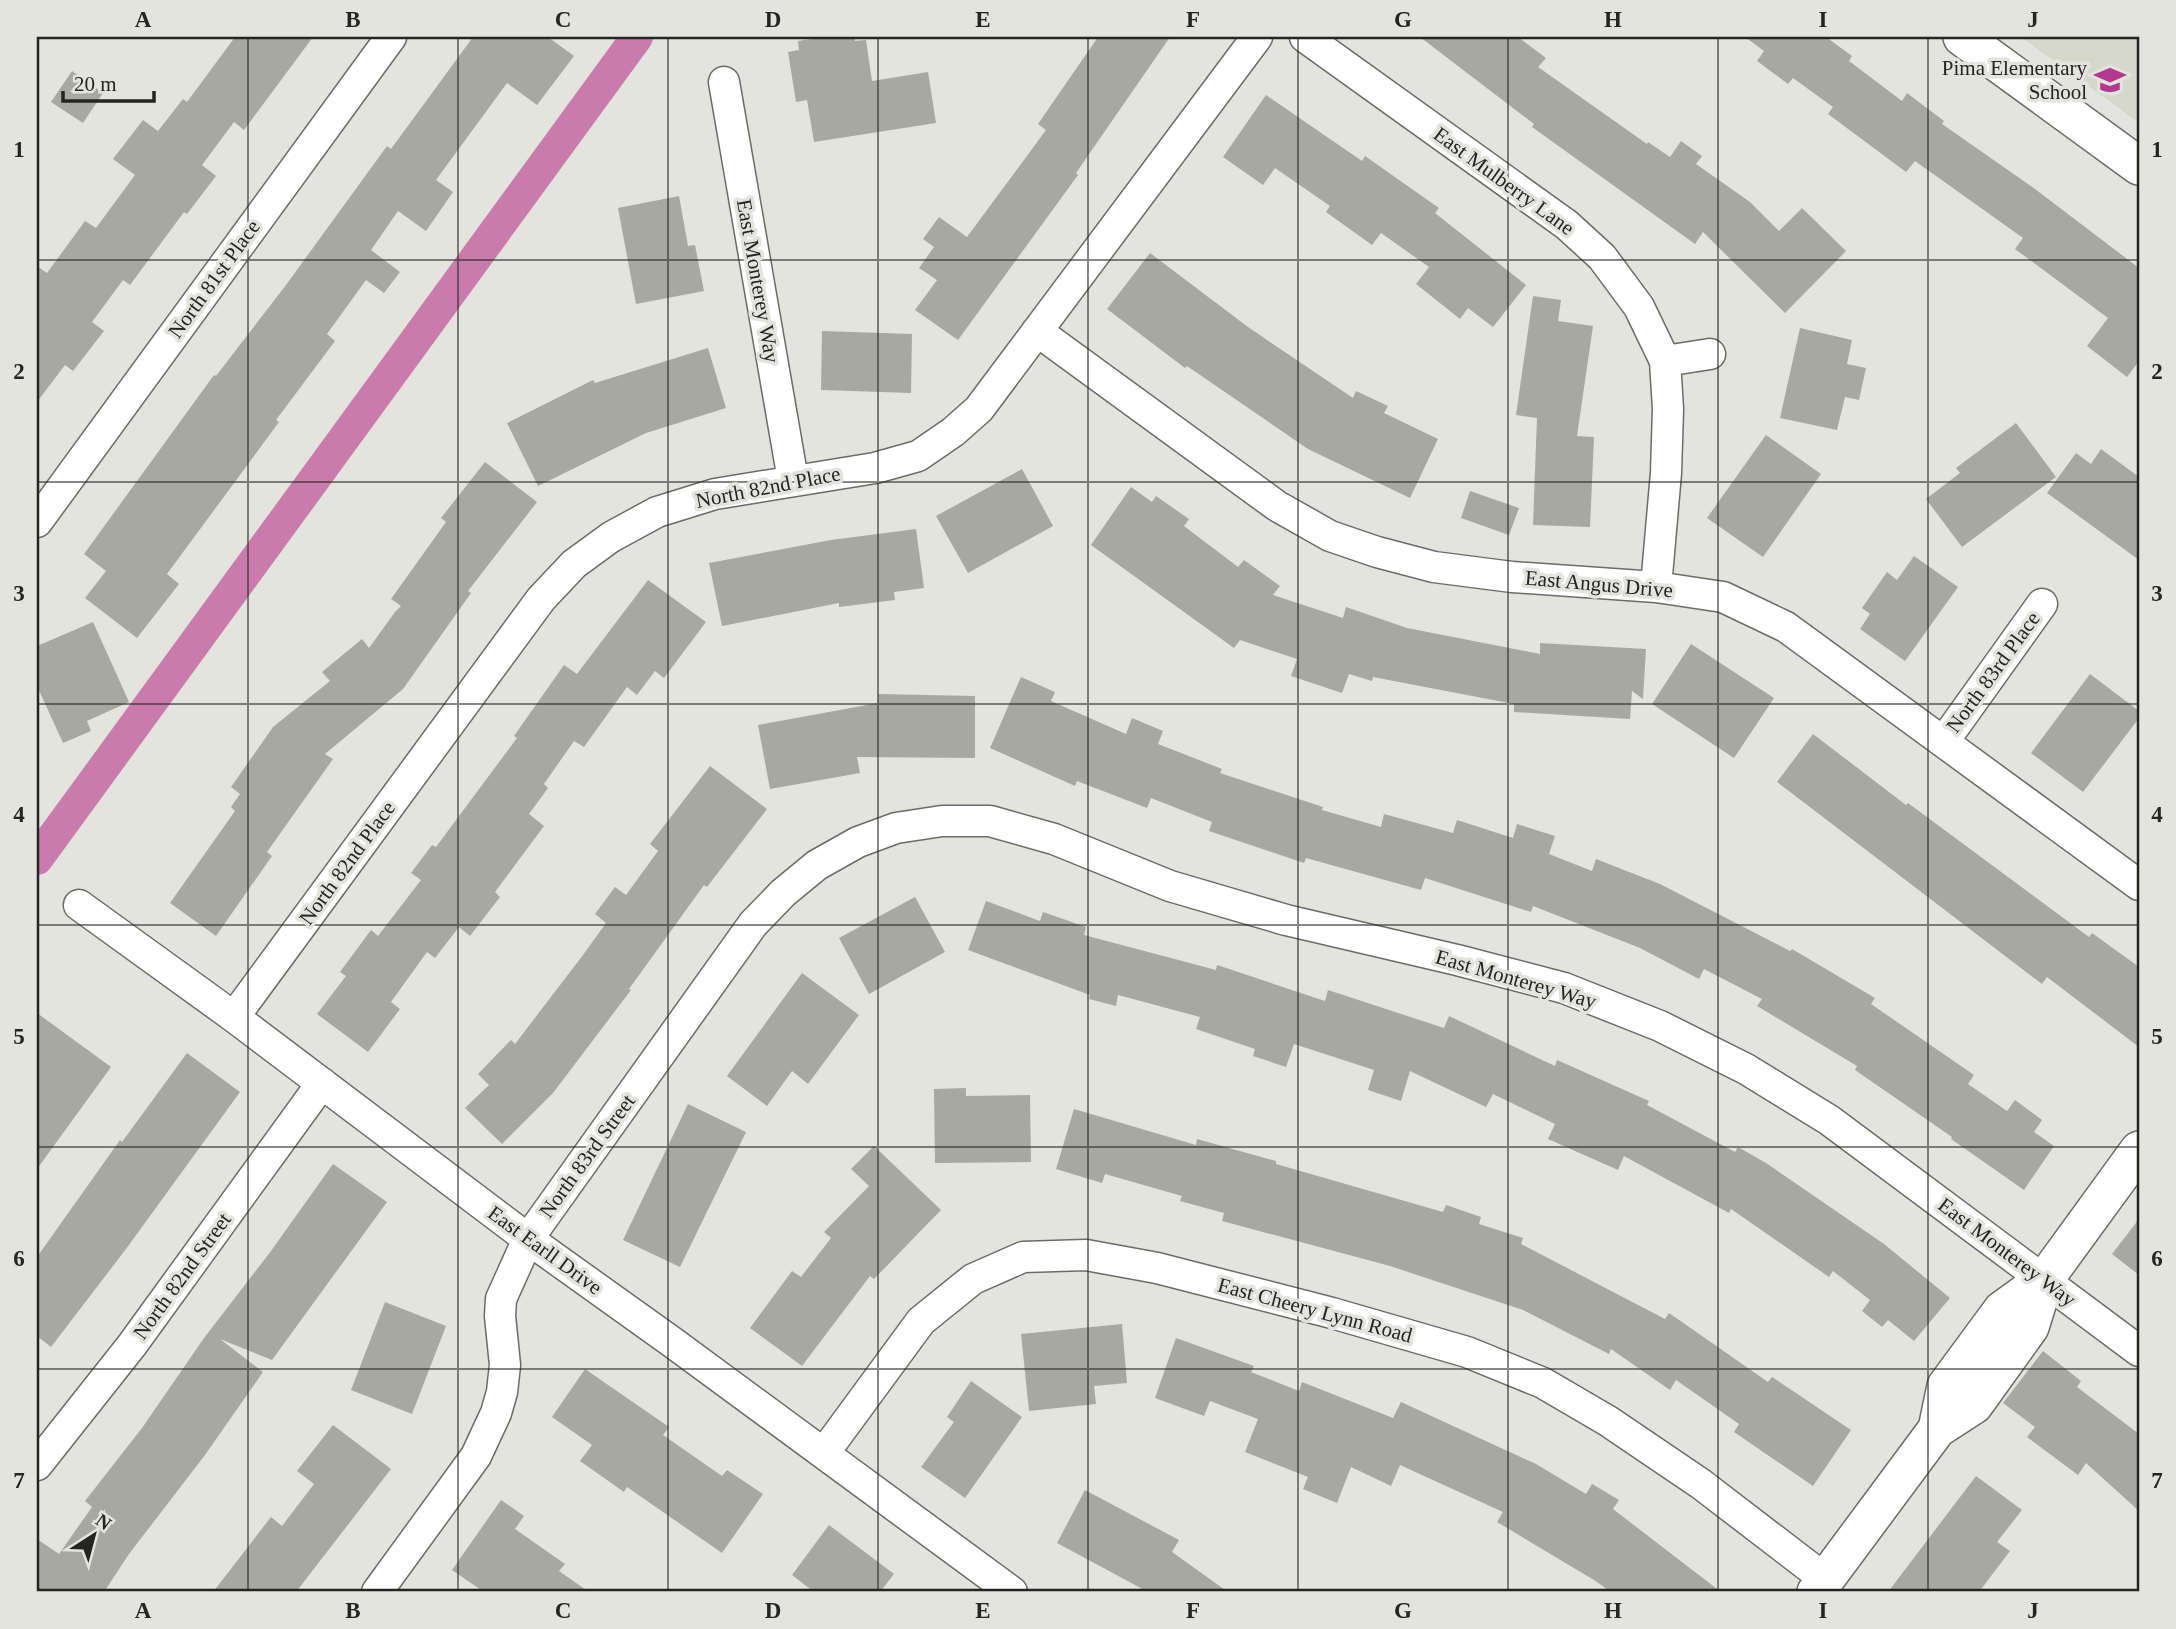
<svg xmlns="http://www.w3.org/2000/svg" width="2176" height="1629" font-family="Georgia,serif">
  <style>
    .built { fill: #d6d8cc }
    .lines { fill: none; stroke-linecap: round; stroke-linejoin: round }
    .canal { stroke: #c97bac; stroke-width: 32 }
    .building { fill: #a7a8a2 }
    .minor-casing { stroke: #6b6c66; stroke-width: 33 }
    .tertiary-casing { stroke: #6b6c66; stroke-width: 40 }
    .minor { stroke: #fff; stroke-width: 30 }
    .tertiary { stroke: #fff; stroke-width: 37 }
    .grid { fill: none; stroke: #242422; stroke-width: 2; stroke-opacity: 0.55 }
    .labels { text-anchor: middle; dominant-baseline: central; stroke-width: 7; stroke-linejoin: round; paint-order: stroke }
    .poi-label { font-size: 21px; fill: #242422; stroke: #e3e4de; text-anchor: end }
    .street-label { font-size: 21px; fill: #242422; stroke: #e3e4de }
    .neatline { fill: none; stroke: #242422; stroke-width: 2.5 }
    .grid-label { font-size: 23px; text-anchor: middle; font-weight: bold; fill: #242422 }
  </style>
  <rect width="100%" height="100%" fill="#e3e4de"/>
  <path class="built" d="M2021 37H2139V123Z"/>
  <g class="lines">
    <path class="canal" d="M37 859 637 37"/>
  </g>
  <path class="building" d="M235 37H313L244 130 234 122 202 165 216 176 187 214 184 212 130 285 123 280 92 322 104 331 73 371 65 365 37 402V266L47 273 85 221 96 228 135 175 113 159 143 120 158 131 183 99 187 102Z
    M473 37H548L574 56 537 105 507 83 436 180 453 192 426 231 398 211 371 250 400 272 384 293 366 280 327 334 335 341 276 420 279 422 167 574 179 584 137 638 85 598 106 571 84 554 214 375 216 376 286 285 387 146 391 149Z
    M811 37H855V41L866 40 872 81 928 72 936 123 814 142 807 100 796 102 788 52 799 50 798 41 811 39Z
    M1098 37H1170L1076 173 1078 175 958 340 915 310 937 280 919 268 934 247 923 239 939 217 967 237 1046 130 1038 124Z
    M1420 37H1518L1546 58 1538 67 1647 144 1648 142 1670 157 1681 141 1702 156 1696 164 1750 202 1779 231 1802 208 1846 251 1785 313 1703 232 1695 244 1532 127 1534 124Z
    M1745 37H1826L1852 56 1849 61 1902 101 1907 93 1944 121 1942 124 2035 189 2139 268V361L2127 377 2087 346 2108 318 2015 249 2023 238 1915 161 1906 172 1828 114 1833 107 1793 78 1788 84 1757 61 1764 51Z
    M72 71 103 93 83 123 51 102Z
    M1266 95 1362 161 1365 156 1439 208 1435 213 1526 285 1493 327 1468 308 1460 319 1416 284 1429 267 1381 233 1372 245 1326 212 1330 206 1275 168 1263 185 1223 157Z
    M679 196 688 246 695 245 704 291 636 304 618 208Z
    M1150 253 1248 327 1353 398 1356 391 1388 406 1384 413 1438 439 1410 498 1308 449 1187 366 1185 368 1107 309Z
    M1533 296 1561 300 1558 321 1593 326 1577 436 1594 437 1590 527 1533 525 1537 418 1516 415Z
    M1800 328 1852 340 1847 364 1866 368 1859 400 1845 397 1837 430 1780 418Z
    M822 331 912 334 911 393 821 390Z
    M708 348 726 408 646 433 538 486 507 423 593 380 595 383Z
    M2016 423 2056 477 1962 547 1926 499 1960 473 1956 468Z
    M1766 435 1821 474 1763 557 1707 518Z
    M2101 449 2139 477V560L2047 493 2076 453 2091 464Z
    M485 462 537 502 468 591 471 593 403 689 325 754 333 759 267 852 272 856 216 936 170 903 235 811 231 807 240 794 231 787 273 727 330 681 322 672 362 639 369 648 395 612 401 606 391 599 446 522 441 518Z
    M1022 469 1053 526 968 573 936 516Z
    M1131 487 1152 502 1156 496 1189 519 1184 526 1238 567 1244 560 1280 586 1273 595 1343 618 1346 607 1407 628 1540 654V643L1646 649 1643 699 1632 691 1630 719 1514 712V704L1373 677 1372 681 1349 674 1342 693 1291 676 1297 659 1240 640 1234 648 1091 545Z
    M1470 491 1519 508 1509 535 1461 518Z
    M916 529 924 588 894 592 895 600 839 607V603L722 626 709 563 831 540Z
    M1914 556 1958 587 1905 661 1860 629 1870 614 1862 608 1887 572 1897 580Z
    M648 580 706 622 664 678 655 671 637 695 627 687 584 747 574 741 544 784 548 788 529 814 544 826 495 892 500 897 470 936 459 927 435 958 427 952 391 1002 400 1009 368 1052 317 1014 346 976 340 972 371 930 378 936 421 880 411 873 432 845 436 847 517 738 514 736 564 665 577 674Z
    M93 622 129 702 87 721 91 731 63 743 37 686V646Z
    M1691 644 1774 698 1734 758 1652 704Z
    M2090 674 2139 711V718L2083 792 2031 753Z
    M1021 677 1055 692 1051 701 1126 734 1132 718 1163 731 1158 744 1222 769 1220 773 1323 807 1322 810 1381 827 1384 814 1453 833 1457 820 1513 838 1517 824 1555 836 1549 854 1592 871 1596 859 1660 884 1790 951 1792 949 1875 998 1871 1004 1974 1075 1968 1084 2007 1111 2015 1100 2042 1120 2034 1132 2054 1146 2024 1190 1951 1139 1952 1137 1855 1070 1857 1066 1757 1006 1762 999 1704 969 1699 979 1640 948 1533 906 1531 912 1425 878 1421 890 1306 858 1304 863 1209 831 1212 822 1151 798 1147 808 1077 781 1075 786 990 748Z
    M878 694 975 696V758L857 757 860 773 770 789 758 725 878 703Z
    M1813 734 1906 805 1908 803 2089 937 2092 933 2139 967V1047L2047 977 2042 984 1777 782Z
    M710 766 767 809 707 887 704 885 629 989 631 990 553 1093 502 1144 465 1108 489 1085 478 1074 511 1040 515 1044 583 955 606 923 595 914 615 887 626 895 658 851 650 844Z
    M915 897 945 952 869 994 839 938Z
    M986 901 1040 921 1043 912 1086 927 1084 935 1216 970 1217 965 1325 1001 1328 990 1444 1028 1449 1016 1555 1066 1557 1060 1649 1101 1647 1105 1735 1152 1738 1147 1766 1163 1884 1244 1950 1298 1914 1341 1888 1320 1882 1327 1862 1311 1870 1300 1833 1271 1829 1277 1731 1209 1729 1213 1624 1156 1618 1170 1548 1139 1555 1124 1493 1094 1486 1107 1410 1071 1401 1101 1368 1090 1374 1070 1294 1044 1286 1067 1253 1056 1255 1049 1196 1029 1200 1017 1118 995 1116 1006 1089 999 1090 995 968 950Z
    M802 973 859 1015 808 1084 792 1071 767 1106 727 1076Z
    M37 1013 111 1067 37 1169Z
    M187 1053 240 1092 126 1249 51 1347 37 1336V1257L120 1140 122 1142Z
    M966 1088V1096L1030 1095 1031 1162 935 1163 934 1089Z
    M688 1104 746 1132 680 1267 623 1240Z
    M1074 1109 1196 1145 1197 1139 1276 1161V1164L1443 1212 1446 1205 1481 1217 1479 1224 1523 1238 1521 1244 1665 1319 1669 1313 1768 1382 1772 1377 1851 1430 1813 1486 1734 1432 1739 1424 1676 1380 1670 1390 1611 1349 1609 1354 1523 1310 1390 1266 1222 1221 1224 1213 1180 1201 1182 1196 1105 1174 1102 1183 1056 1169Z
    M874 1146 941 1210 874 1279 870 1276 802 1366 750 1328 792 1271 801 1277 831 1238 824 1232 869 1186 851 1169Z
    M333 1164 387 1202 272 1360 220 1339 263 1372 205 1455 129 1554 104 1592H37V1539L59 1554 92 1507 85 1501 142 1428 204 1338 271 1251Z
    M2139 1219V1275L2112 1254Z
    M385 1302 446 1326 412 1414 351 1390Z
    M1122 1324 1127 1383 1094 1386 1096 1404 1029 1411 1021 1334Z
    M1176 1338 1254 1366 1251 1372 1299 1391 1302 1382 1393 1418 1401 1402 1536 1464 1586 1494 1592 1484 1619 1500 1613 1509 1721 1592H1611L1594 1580 1497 1522 1503 1512 1400 1465 1391 1486 1351 1467 1337 1503 1303 1489 1308 1477 1245 1452 1258 1419 1210 1401 1204 1416 1155 1398Z
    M2043 1351 2081 1381 2077 1387 2139 1434V1511L2086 1463 2078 1475 2027 1437 2035 1427 2003 1403Z
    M585 1369 669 1427 663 1435 722 1476 727 1470 763 1494 722 1553 627 1487 624 1492 580 1461 592 1445 552 1417Z
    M971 1381 1022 1417 965 1498 921 1467 954 1422 947 1417Z
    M333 1425 391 1469 296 1592H213L271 1517 282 1526 314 1484 297 1471Z
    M1976 1476 2022 1510 1997 1542 2010 1551 1979 1592H1888Z
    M1085 1490 1179 1540 1172 1552 1228 1592H1148L1057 1543Z
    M501 1500 524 1516 515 1529 565 1564 559 1571 589 1592H484L452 1570Z
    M829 1525 894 1574 880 1592H814L792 1575Z"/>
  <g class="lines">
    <defs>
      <path id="minor" d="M1305 37 1567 225 1602 257 1639 307 1665 361 1668 409 1666 473 1656 587
        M724 82 793 480
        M1037 331 1277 506 1330 536 1377 552 1434 567 1512 577 1656 587 1723 597 1786 627 2139 885
        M1665 361 1710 354
        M37 522 391 37
        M1944 741 2042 604
        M79 905 234 1017 528 1239 672 1342 1012 1592
        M234 1017 541 599 574 564 611 537 657 512 715 494 875 468 918 456 953 432 979 409 1257 37
        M824 1453 921 1321 973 1279 1023 1257 1086 1255 1157 1268 1332 1313 1467 1352 1543 1383 1608 1421 1701 1484 1825 1579
        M37 1465 132 1345 322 1083
        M377 1592 476 1456 496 1413 502 1392 505 1365 500 1316 501 1299 528 1239 753 924 783 893 817 865 858 842 896 828 942 821H990L1054 839 1170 886 1286 920 1457 960 1564 988 1660 1026 1746 1069 1829 1120 2139 1351"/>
      <path id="tertiary" d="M1962 37 2139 166
        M1937 1429 1946 1386 2002 1310 2045 1279 2139 1150
        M1816 1592 1937 1429 1974 1405 2030 1327 2045 1279"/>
    </defs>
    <use href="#minor" class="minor-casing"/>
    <use href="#tertiary" class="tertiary-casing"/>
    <use href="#minor" class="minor"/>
    <use href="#tertiary" class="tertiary"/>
  </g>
  <path class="grid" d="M248 37V1592M458 37V1592M668 37V1592M878 37V1592M1088 37V1592M1298 37V1592M1508 37V1592M1718 37V1592M1928 37V1592M37 260H2139M37 482H2139M37 704H2139M37 925H2139M37 1147H2139M37 1369H2139"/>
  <defs>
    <symbol id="school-bare" viewBox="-9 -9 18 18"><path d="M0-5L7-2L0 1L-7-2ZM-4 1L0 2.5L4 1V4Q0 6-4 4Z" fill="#b2398d" stroke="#e3e4de" stroke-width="2.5" paint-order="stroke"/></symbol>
  </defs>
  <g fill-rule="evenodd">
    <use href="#school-bare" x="2088" y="58" width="44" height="44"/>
  </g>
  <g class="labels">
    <g class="poi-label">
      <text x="2087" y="68">Pima Elementary<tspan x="2087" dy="24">School</tspan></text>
    </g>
    <g class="street-label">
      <text transform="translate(1504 181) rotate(36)">East Mulberry Lane</text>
      <text transform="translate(214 279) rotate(-54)">North 81st Place</text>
      <text transform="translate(758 281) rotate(80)">East Monterey Way</text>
      <text transform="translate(768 487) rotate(-11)">North 82nd Place</text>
      <text transform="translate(1599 584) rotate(5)">East Angus Drive</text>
      <text transform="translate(1993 672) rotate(-54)">North 83rd Place</text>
      <text transform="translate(347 863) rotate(-54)">North 82nd Place</text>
      <text transform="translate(1516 979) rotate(16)">East Monterey Way</text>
      <text transform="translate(587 1156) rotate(-54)">North 83rd Street</text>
      <text transform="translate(545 1250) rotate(36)">East Earll Drive</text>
      <text transform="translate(2007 1252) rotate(37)">East Monterey Way</text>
      <text transform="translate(182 1276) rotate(-54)">North 82nd Street</text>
      <text transform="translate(1315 1310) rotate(15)">East Cheery Lynn Road</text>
    </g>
  </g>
  <rect width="2176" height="1629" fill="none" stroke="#e3e4de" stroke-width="77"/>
  <g transform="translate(94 1535) rotate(36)" stroke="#e3e4de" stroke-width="5" paint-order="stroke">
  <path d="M0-5L12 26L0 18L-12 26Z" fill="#242422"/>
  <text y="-10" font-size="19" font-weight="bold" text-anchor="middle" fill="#242422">N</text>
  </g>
  <path d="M63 91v10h91v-10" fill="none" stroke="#242422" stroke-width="3.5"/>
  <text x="74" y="91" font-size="21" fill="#242422" stroke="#e3e4de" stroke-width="5" paint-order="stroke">20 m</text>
  <rect x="38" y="38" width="2100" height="1552" class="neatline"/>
  <g class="grid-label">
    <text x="143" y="27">A</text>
    <text x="353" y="27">B</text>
    <text x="563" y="27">C</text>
    <text x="773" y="27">D</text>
    <text x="983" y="27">E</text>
    <text x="1193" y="27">F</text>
    <text x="1403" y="27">G</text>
    <text x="1613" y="27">H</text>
    <text x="1823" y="27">I</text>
    <text x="2033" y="27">J</text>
    <text x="19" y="157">1</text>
    <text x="2157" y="157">1</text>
    <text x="19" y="379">2</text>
    <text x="2157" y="379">2</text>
    <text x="19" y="601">3</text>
    <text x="2157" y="601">3</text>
    <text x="19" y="822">4</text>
    <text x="2157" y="822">4</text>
    <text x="19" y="1044">5</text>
    <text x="2157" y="1044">5</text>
    <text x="19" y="1266">6</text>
    <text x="2157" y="1266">6</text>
    <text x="19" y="1488">7</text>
    <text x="2157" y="1488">7</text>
    <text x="143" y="1618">A</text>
    <text x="353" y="1618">B</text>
    <text x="563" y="1618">C</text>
    <text x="773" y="1618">D</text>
    <text x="983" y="1618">E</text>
    <text x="1193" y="1618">F</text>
    <text x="1403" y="1618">G</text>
    <text x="1613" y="1618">H</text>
    <text x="1823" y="1618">I</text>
    <text x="2033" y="1618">J</text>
  </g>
</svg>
